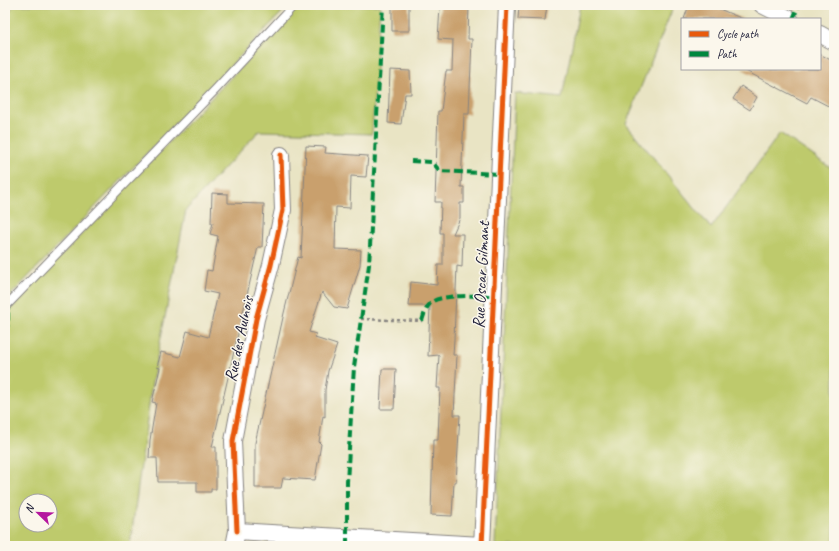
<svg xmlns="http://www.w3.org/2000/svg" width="839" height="551" font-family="Caveat,sans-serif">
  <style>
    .green { fill: #beca6c; stroke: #707654; fill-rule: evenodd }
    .building { fill: #c9a06d }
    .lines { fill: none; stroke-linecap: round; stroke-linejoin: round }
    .lane-casing { stroke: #868380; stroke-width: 10 }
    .street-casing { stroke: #868380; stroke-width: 18 }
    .path { stroke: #868380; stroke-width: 2.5; stroke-dasharray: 3 3; stroke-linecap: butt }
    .lane { stroke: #fff; stroke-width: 8 }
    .street { stroke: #fff; stroke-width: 16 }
    .quiet { stroke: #00873e; stroke-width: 4; stroke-dasharray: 8 4; stroke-linecap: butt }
    .cycleway-casing { stroke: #fbf7ec; stroke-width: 8 }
    .cycleway { stroke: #e8590c; stroke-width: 5 }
    .labels { text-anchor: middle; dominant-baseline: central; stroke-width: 3; stroke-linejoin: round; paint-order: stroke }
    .street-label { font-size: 17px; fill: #22223b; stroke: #fbf7ec }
  </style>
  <rect width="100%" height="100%" fill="#fbf7ec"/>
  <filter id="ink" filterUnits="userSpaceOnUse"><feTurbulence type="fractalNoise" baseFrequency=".025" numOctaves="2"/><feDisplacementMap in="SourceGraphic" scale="8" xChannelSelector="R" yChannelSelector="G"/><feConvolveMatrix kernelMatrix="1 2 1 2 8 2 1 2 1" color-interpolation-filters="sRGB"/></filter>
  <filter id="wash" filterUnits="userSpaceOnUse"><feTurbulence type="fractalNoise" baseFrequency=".012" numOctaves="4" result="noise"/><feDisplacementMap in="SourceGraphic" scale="16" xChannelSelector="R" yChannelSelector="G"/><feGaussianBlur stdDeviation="0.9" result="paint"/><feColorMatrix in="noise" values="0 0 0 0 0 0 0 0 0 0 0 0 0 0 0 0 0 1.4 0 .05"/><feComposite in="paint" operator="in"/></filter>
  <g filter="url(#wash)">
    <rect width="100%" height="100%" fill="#e9e4c4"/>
    <path class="green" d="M14 5H289L5 301V18Z
      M300 5H380L372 134 259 131 186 210 152 383 130 546H5V314ZM26 501H50V525H26Z
      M580 5H674L626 124 711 228 780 133 834 170V546H495L515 93 562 98Z"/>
    <g id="blocks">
      <path class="building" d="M444 5H469L468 39H472L469 114H464L461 187H464V203H460V218L453 234H463L462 267 457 266 454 339 453 355H457L454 415H460L456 482H454L452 516 431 515 433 440H438L440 388H437L439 355 428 356 430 306H409L411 282 437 285 438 265H443V233H440L441 202H435L438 111H441L446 71H452L453 40 438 39 440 7H444Z
        M519 5H547L545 20 518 19Z
        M689 5H710L743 19H684Z
        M392 6H409V31H392Z
        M820 54 834 62V109L811 97 807 103 742 69H820Z
        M390 70 410 71 411 94H405L401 124 388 123Z
        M741 86 757 97 750 110 733 99Z
        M306 146 326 147 325 153 368 156 366 177 351 176 350 208 336 207 335 249 361 250 360 265 347 309 334 307 322 292 309 332 316 334 315 338 337 345 328 371 325 390V417L323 416 319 442 321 444 315 480 283 478 281 488H255V443L284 313 298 257 301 258Z
        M212 193 228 194V203L264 204 262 247H258L212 447H216V489H211V492H197V482H158L157 458H149L150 440 156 403 152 402 160 368 157 367 161 352 180 357 187 331 208 337 218 294 204 291 207 270 212 271 218 236 210 234 213 223H211Z
        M382 369H396L394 409H380Z"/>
    </g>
  </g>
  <g filter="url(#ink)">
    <use href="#blocks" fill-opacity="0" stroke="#868380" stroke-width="1"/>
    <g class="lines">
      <defs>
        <path id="lane" d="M5 307 216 89 294 5"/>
        <path id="street" d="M762 5 790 19
          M820 34 834 42
          M237 531 233 441 256 319 271 265 283 210 281 155
          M234 546 237 531 482 545
          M482 546 507 5"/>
      </defs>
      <use href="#lane" class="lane-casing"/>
      <use href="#street" class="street-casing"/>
      <path class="path" d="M361 319 422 321"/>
      <use href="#lane" class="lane"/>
      <use href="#street" class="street"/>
      <path class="quiet" d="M793 19 799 5
        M411 161 432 162 440 171 499 174
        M422 321C424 315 426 306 432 302 441 294 481 296 494 296
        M5 332 8 324V304
        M347 546V482L354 367 369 265 383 5"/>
      <defs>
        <path id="cycleway" d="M237 531 233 441 256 319 271 265 283 210 281 155
          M482 546 507 5"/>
      </defs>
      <use href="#cycleway" class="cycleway-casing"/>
      <use href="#cycleway" class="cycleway"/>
    </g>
  </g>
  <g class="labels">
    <g class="street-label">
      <text transform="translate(481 275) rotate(-87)">Rue Oscar Gilmant</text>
      <text transform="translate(239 339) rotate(-78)">Rue des Aulnois</text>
    </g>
  </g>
  <rect width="839" height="551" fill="none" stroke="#fbf7ec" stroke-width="20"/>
  <rect x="681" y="18" width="140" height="52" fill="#fbf7ec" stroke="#a4a2a5"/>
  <rect x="689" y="31" width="20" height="6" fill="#e8590c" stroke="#a4a2a5"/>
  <text x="717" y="38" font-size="12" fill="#22223b">Cycle path</text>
  <rect x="689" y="51" width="20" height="6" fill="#00873e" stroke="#a4a2a5"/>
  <text x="717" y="58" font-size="12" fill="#22223b">Path</text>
  <g transform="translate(38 513) rotate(293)"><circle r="19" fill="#fbf7ec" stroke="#a4a2a5"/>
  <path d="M0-3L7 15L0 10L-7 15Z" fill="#b5179e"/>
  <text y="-6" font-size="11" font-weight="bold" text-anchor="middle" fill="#22223b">N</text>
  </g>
</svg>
